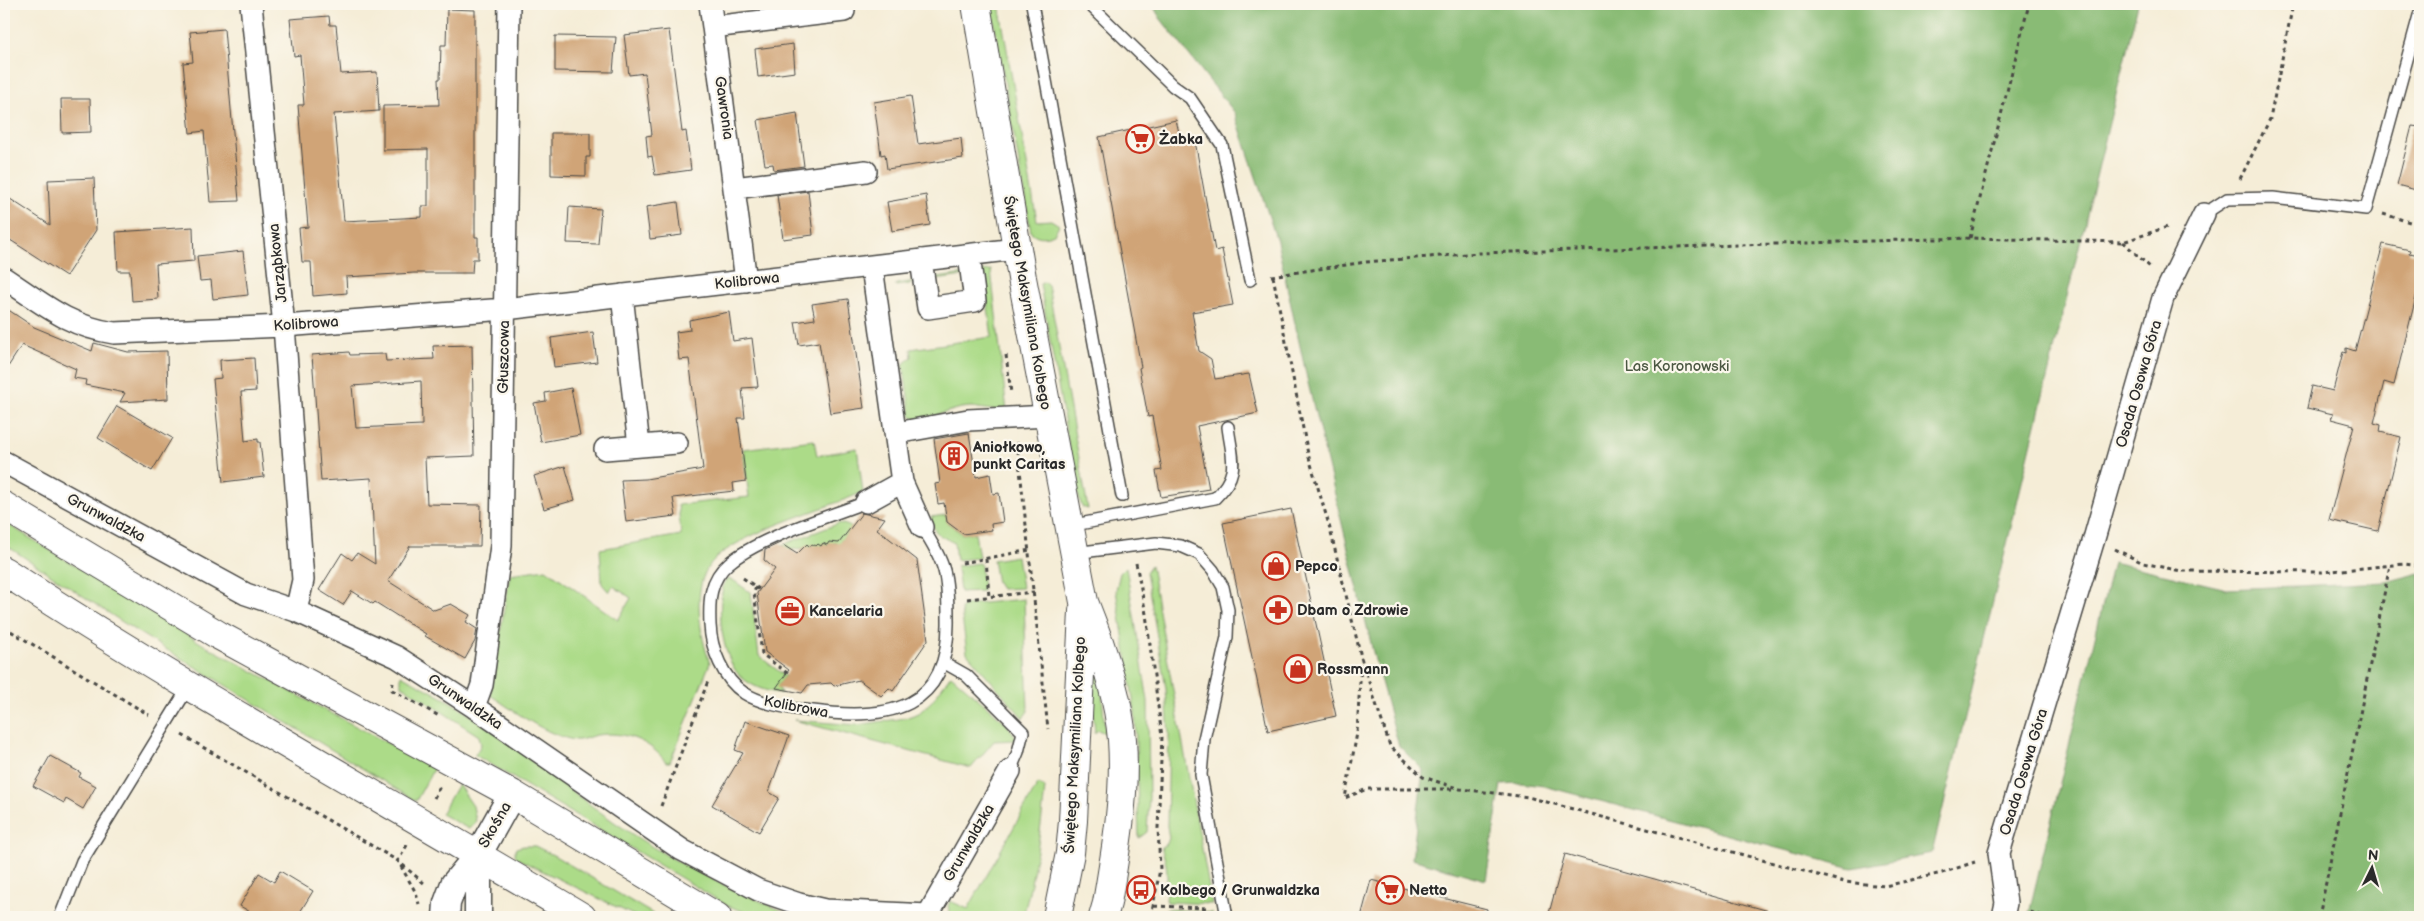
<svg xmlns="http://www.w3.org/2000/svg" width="2424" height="921" font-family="'Balsamiq Sans',sans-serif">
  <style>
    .green { fill: #acdb88; stroke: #6c835a }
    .forest { fill: #89bb74; stroke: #5a7350 }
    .building { fill: #d0a477; fill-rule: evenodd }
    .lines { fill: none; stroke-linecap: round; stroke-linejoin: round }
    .service-casing { stroke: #494845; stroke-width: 14 }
    .minor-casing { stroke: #494845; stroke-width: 24 }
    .tertiary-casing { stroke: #494845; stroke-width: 29 }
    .secondary-casing { stroke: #494845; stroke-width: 30 }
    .primary-casing { stroke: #494845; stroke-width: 30 }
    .path { stroke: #494845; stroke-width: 3; stroke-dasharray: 4 4; stroke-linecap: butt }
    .service { stroke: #fff; stroke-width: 11 }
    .minor { stroke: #fff; stroke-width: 21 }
    .tertiary { stroke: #fff; stroke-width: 26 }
    .secondary { stroke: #fff; stroke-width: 28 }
    .primary { stroke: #fff; stroke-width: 28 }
    .labels { text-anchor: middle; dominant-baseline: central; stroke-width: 4.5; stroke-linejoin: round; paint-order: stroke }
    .street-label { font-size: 15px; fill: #2b2b2b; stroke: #fbf7ec }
    .poi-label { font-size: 15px; font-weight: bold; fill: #2b2b2b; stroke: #fbf7ec; text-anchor: start }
    .park-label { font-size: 15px; fill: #4b5742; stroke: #fbf7ec }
  </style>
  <rect width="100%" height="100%" fill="#fbf7ec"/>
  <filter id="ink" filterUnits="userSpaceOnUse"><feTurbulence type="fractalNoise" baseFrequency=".02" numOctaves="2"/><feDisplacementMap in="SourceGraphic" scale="10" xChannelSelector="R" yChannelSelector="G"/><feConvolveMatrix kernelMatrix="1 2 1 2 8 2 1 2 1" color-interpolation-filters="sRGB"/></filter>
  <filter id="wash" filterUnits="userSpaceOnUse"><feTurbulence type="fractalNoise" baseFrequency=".0096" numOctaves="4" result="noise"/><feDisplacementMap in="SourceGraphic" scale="20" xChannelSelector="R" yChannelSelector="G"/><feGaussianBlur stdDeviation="1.12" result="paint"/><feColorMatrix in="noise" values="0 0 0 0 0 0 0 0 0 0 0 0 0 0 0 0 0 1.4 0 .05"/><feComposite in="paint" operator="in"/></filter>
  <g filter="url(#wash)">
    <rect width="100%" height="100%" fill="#f5edd7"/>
    <path class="green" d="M991 4H999L1037 221 1051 220 1059 225 1054 234C1046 237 1039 239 1031 232Z
      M991 270 1007 412 971 407 961 408 916 421 911 416 903 364 912 357 911 349 992 337 983 273 896 286V284Z
      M1045 282 1048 285 1088 509 1082 507 1077 492 1040 284Z
      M814 440 817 456 857 448 863 492C824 510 738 532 711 563 691 587 700 636 710 663L670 762H666C649 740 624 731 597 735 590 736 582 741 575 740 547 736 513 710 490 695L510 574 546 569 618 620 631 598 613 586 609 592 602 584 600 549 681 535 678 505 749 497 743 449Z
      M946 515 947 522 962 534 975 533 979 558 956 560 954 543C940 535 933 535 931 517Z
      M4 522 204 645 434 768 416 801 136 631 4 544Z
      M840 523 852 527 836 547 834 546 837 543 834 542 831 547V543L829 542 825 548 823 549 825 544 823 543 820 549 818 544 813 549 812 544 808 550 803 548 790 550 782 545Z
      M1017 556 1022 588 1001 589 997 583 993 560Z
      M979 563 981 566 983 591 960 592 957 566Z
      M1151 565C1170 678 1192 791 1212 904L1167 902C1163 893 1168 884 1167 874 1167 865 1164 856 1161 847L1167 844 1169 838 1167 826 1169 736 1166 689 1146 572Z
      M1126 567 1148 701 1149 797 1147 832 1139 838 1135 712 1116 590 1120 573Z
      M726 579 733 580 751 593 759 656 785 676 778 686 781 693C766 692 750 686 739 675 721 655 715 603 726 579Z
      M1024 599 1028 711 1023 718 967 653 961 610 964 605Z
      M1085 627 1101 681 1105 733 1098 730 1095 733Z
      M401 675C421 686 444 697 463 710 522 750 575 797 635 836 681 866 733 890 783 911L785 915 784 917H761L728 906 475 755 481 745 479 736 401 685Z
      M951 675 1006 723 1018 740 994 741 971 768 794 720 857 725 905 718 919 713 932 701Z
      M458 784 473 806 476 821 469 829 441 814Z
      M1038 784 1045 788C1041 832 1034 875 1023 917H951L948 906 950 901 968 909Z
      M524 846H535L555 856 658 917H637L524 862C517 858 513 856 516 848Z
      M1169 909 1212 913 1213 917H1160L1164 911Z"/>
    <path class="forest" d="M1152 4H2138L1932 853 1852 868 1544 786 1521 783 1501 784 1486 880 1412 859 1423 770 1399 746 1375 660 1308 383 1277 241 1235 113 1160 18Z
      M2113 562 2227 589 2386 582 2420 573V917H2028Z"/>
    <g id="blocks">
      <path class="building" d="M447 9 475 10V237H478V259H473L472 273H414L346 277 347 293 313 296 311 262H302L299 228 308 227 298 105H304L300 55 294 56 290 19 329 16 330 25H336L341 74 377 72 379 111 334 114 344 221 422 217V206H428V149L383 150V106L439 105 438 79H440L441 45H446Z
        M224 29 239 201 210 202 204 131 190 133 183 63 193 62 190 32Z
        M669 30 682 132 686 131 691 170 655 175 652 156 648 157 646 136 652 135 645 73 629 75 624 35Z
        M555 36 616 37 613 72 555 71Z
        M793 44 795 72 758 77 755 49Z
        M911 96 918 144 961 138 963 158 887 169 885 154 881 155 874 102Z
        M61 99H90L91 132 62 133Z
        M797 113 804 166 774 170 773 164 765 165 758 120Z
        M1176 120 1181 141H1195L1215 251 1222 249 1233 305 1192 312 1199 351 1211 359 1215 379 1249 374 1258 413 1197 426 1209 489 1161 497 1156 471 1162 470 1152 416 1148 417 1139 368 1141 367 1099 137Z
        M2412 126 2420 127V191L2397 185Z
        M551 133H590V157H586V176L551 175Z
        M94 178 96 230 66 276 4 236V195L50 225 48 180Z
        M808 191 813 235 783 239 777 195Z
        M926 195 930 225 892 231 887 202Z
        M678 202 682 235 650 239 646 207Z
        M569 207 601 209 598 244 567 243Z
        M193 227 194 261 156 264 158 299 132 301 130 271H118L116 232Z
        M2383 244 2410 250 2409 253 2420 255V281L2394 385 2384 382 2374 423 2381 425 2380 432 2401 437 2378 531 2329 520 2354 425 2331 419 2333 414 2307 408 2312 386 2333 391 2343 352 2346 353V348L2355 351Z
        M243 251 248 295 213 299 211 280 200 281 197 256Z
        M848 299 864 408 830 413 819 342 799 345 795 322 815 319 812 304Z
        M4 307 34 327 92 351 94 343 128 352 167 351 168 399 120 402 125 393 85 385 86 380 74 378 76 369 22 345 4 373Z
        M729 312 733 341 752 338 758 387 742 388 745 418H738L746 481 733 483 734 491 673 498 676 516 626 522 621 480 646 479 703 469 689 359 679 360 676 332 690 330 689 320Z
        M593 332 597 362 554 367 551 338Z
        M472 345 474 456 425 458 427 504 481 505 480 546H410L388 581 434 610 451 604 470 615 466 622 477 629 475 641 465 659 425 636 426 634 375 602 373 604 352 591 343 605 319 590 342 553 352 560 357 553 375 564 371 478 321 481 312 355 349 352 350 355 385 354 386 361 434 359 433 346ZM421 381 422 425 356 428 352 386Z
        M254 358 256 391 241 392 245 441 258 439V442H260L264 477 223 482 213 379 221 378 220 360Z
        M571 388 580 435 541 442 534 403 546 401 545 393Z
        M117 406 172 438 152 471 98 438Z
        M969 433 976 477 990 474 993 494 999 493 1003 522 991 524 992 530 963 534 947 522 944 503 938 504 935 484 940 483 934 439Z
        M565 466 575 500 544 509 534 476Z
        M1291 509 1336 716 1268 731 1223 523Z
        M862 513 885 518 877 529 917 560 928 640 893 691 889 688 881 696 859 680 834 686 831 683 808 685 802 693 776 688 789 670 765 652 757 593 775 569 764 560 765 550 780 543 797 554 807 544 810 547 812 544 816 546 818 544 821 546 823 543 827 545 829 542 839 543Z
        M745 721 789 736 769 792 779 798 759 832 712 805 743 753 735 750Z
        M50 756 81 773 79 777 96 786 83 809 66 799 64 803 33 786Z
        M1565 854 1769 911 1768 917H1548Z
        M280 871 313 891 297 917H259L240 906 259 873 274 882Z
        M1371 880 1487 909 1486 917H1361Z"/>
    </g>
  </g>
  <g filter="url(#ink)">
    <use href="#blocks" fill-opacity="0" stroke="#494845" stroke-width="1"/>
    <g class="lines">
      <defs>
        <path id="service" d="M1032 4 1122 496
          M1089 4 1173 86 1190 98 1222 145 1250 280
          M2204 214 2227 199 2273 198 2366 209 2420 12
          M866 502C828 517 758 538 729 563 709 580 709 601 710 625 711 649 723 679 744 693 763 705 791 709 813 711 889 721 950 710 948 619 948 575 946 564 922 527
          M1069 526 1215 498C1241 473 1232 459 1228 427
          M1074 553 1156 543 1181 546 1199 554 1213 570 1223 587 1228 610 1227 637 1204 739 1201 775 1227 917
          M943 662 966 675 1023 732 1018 752 1010 771
          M60 917 82 861 188 688"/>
        <path id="minor" d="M251 4 284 326 303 580 296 611
          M710 4 746 281
          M713 27 844 11
          M735 188 866 171
          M921 260 928 308 975 301 969 255
          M872 267 902 482 922 527
          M4 278C42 303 67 326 114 333L284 326 505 309 1016 249
          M622 295 639 446
          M896 433 968 420 1048 416
          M605 449 677 443
          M4 462 246 594 296 611 397 657 474 707 682 850 758 890 799 904 825 910 928 915 1010 771
          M866 502 902 482
          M474 707 482 685 501 546 509 4
          M2003 917 2006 903 1999 853 2094 539 2163 298 2204 214"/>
        <path id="tertiary" d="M478 855V917
          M446 917 447 903 454 884 478 855 512 794"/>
        <path id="secondary" d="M976 4 1022 278 1084 602C1100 642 1119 696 1122 740 1126 795 1116 849 1107 903L1103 917
          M1057 917 1070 853 1073 821 1083 611"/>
        <path id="primary" d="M4 506 220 636 512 794 717 917
          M4 571C192 694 389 801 582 917"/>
      </defs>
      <use href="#service" class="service-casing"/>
      <use href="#minor" class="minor-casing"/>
      <use href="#tertiary" class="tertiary-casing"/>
      <use href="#secondary" class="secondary-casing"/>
      <use href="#primary" class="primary-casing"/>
      <path class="path" d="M2240 179 2270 119 2293 4
        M2383 214 2420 225
        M1970 238 2029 4
        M2123 242 2151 268
        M1271 276 1366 262 1479 253 1970 238 2123 242 2170 226
        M1273 276 1308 454 1329 525 1362 661 1390 746 1423 777 1460 789 1528 797 1844 882 1885 886 1942 873 1975 862
        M1006 355 1011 393
        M1017 442 1048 729
        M2115 549 2143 563 2181 571 2322 572 2404 564 2420 566
        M986 559 989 597
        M962 563 1030 550
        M1136 563 1146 614 1162 737 1158 828 1160 869 1151 917
        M743 578 759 589
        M756 587 754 592 762 654 787 673
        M967 599 1034 592
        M4 627 149 715
        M1361 664 1357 733 1345 798 1367 789H1456
        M393 682 392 690 441 717
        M182 735 398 861 425 884
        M434 798 440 786
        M661 806 708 681
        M407 845 398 861 416 893 419 904
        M1154 906 1206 908
        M2030 912 2045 917
        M2319 917 2390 565"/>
      <use href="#service" class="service"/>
      <use href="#minor" class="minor"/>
      <use href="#tertiary" class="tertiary"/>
      <use href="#secondary" class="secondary"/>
      <use href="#primary" class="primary"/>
    </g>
  </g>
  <defs>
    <symbol id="supermarket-ring" viewBox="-11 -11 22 22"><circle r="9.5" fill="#fbf7ec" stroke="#c8321e" stroke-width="1.5"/><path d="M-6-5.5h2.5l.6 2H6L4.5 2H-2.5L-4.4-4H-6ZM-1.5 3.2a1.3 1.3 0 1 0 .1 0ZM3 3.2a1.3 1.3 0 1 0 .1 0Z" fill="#c8321e"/></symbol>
    <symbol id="building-ring" viewBox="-11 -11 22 22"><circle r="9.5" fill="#fbf7ec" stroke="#c8321e" stroke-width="1.5"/><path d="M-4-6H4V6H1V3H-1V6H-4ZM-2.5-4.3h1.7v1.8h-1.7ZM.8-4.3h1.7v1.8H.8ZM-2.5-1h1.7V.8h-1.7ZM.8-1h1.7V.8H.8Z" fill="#c8321e"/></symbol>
    <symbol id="shop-ring" viewBox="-11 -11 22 22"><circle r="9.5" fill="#fbf7ec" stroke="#c8321e" stroke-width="1.5"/><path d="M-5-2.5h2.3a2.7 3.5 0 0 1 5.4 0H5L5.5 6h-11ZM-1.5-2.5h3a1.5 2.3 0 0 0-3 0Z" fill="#c8321e"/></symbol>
    <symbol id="pharmacy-ring" viewBox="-11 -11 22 22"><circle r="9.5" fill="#fbf7ec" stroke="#c8321e" stroke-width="1.5"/><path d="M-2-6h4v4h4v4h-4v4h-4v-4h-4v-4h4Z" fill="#c8321e"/></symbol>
    <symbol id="office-ring" viewBox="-11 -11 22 22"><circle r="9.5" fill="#fbf7ec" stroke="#c8321e" stroke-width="1.5"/><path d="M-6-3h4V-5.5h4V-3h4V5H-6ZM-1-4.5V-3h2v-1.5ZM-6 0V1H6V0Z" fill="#c8321e"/></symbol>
    <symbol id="bus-ring" viewBox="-11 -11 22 22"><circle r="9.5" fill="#fbf7ec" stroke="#c8321e" stroke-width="1.5"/><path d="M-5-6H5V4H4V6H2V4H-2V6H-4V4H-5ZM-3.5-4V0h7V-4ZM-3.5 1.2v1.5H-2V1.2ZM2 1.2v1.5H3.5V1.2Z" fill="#c8321e"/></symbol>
  </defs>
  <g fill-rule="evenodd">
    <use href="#supermarket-ring" x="1124" y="123" width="32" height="32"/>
    <use href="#building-ring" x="938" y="440" width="32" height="32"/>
    <use href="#shop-ring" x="1260" y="550" width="32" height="32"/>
    <use href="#pharmacy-ring" x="1262" y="594" width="32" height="32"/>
    <use href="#office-ring" x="774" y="595" width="32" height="32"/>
    <use href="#shop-ring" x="1282" y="653" width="32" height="32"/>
    <use href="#bus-ring" x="1125" y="874" width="32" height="32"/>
    <use href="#supermarket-ring" x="1374" y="874" width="32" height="32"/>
  </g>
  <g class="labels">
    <g class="street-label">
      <text transform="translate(724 108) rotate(82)">Gawronia</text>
      <text transform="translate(278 263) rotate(-96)">Jarząbkowa</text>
      <text transform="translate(747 281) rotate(-6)">Kolibrowa</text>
      <text transform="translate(1027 303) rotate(80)">Świętego Maksymiliana Kolbego</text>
      <text transform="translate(306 324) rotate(-4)">Kolibrowa</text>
      <text transform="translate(504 357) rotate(-89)">Głuszcowa</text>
      <text transform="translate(2139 384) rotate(-74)">Osada Osowa Góra</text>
      <text transform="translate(106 518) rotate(28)">Grunwaldzka</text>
      <text transform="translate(465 702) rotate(34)">Grunwaldzka</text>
      <text transform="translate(796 707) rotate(11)">Kolibrowa</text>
      <text transform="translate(1075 745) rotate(-87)">Świętego Maksymiliana Kolbego</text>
      <text transform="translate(2024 772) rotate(-73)">Osada Osowa Góra</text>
      <text transform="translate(495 825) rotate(-60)">Skośna</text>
      <text transform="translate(969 843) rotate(-60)">Grunwaldzka</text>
    </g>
    <g class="poi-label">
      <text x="1159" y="139">Żabka</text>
      <text x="973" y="447">Aniołkowo,<tspan x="973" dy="17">punkt Caritas</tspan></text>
      <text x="1295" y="566">Pepco</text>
      <text x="1297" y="610">Dbam o Zdrowie</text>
      <text x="809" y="611">Kancelaria</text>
      <text x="1317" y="669">Rossmann</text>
      <text x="1160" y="890">Kolbego / Grunwaldzka</text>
      <text x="1409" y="890">Netto</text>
    </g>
    <g class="park-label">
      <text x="1677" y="366">Las Koronowski</text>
    </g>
  </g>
  <rect width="2424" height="921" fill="none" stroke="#fbf7ec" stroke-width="20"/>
  <g transform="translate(2372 868) rotate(5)" stroke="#fbf7ec" stroke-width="4" paint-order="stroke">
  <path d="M0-4L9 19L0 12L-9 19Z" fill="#2b2b2b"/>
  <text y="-8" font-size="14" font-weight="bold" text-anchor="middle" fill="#2b2b2b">N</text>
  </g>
</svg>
